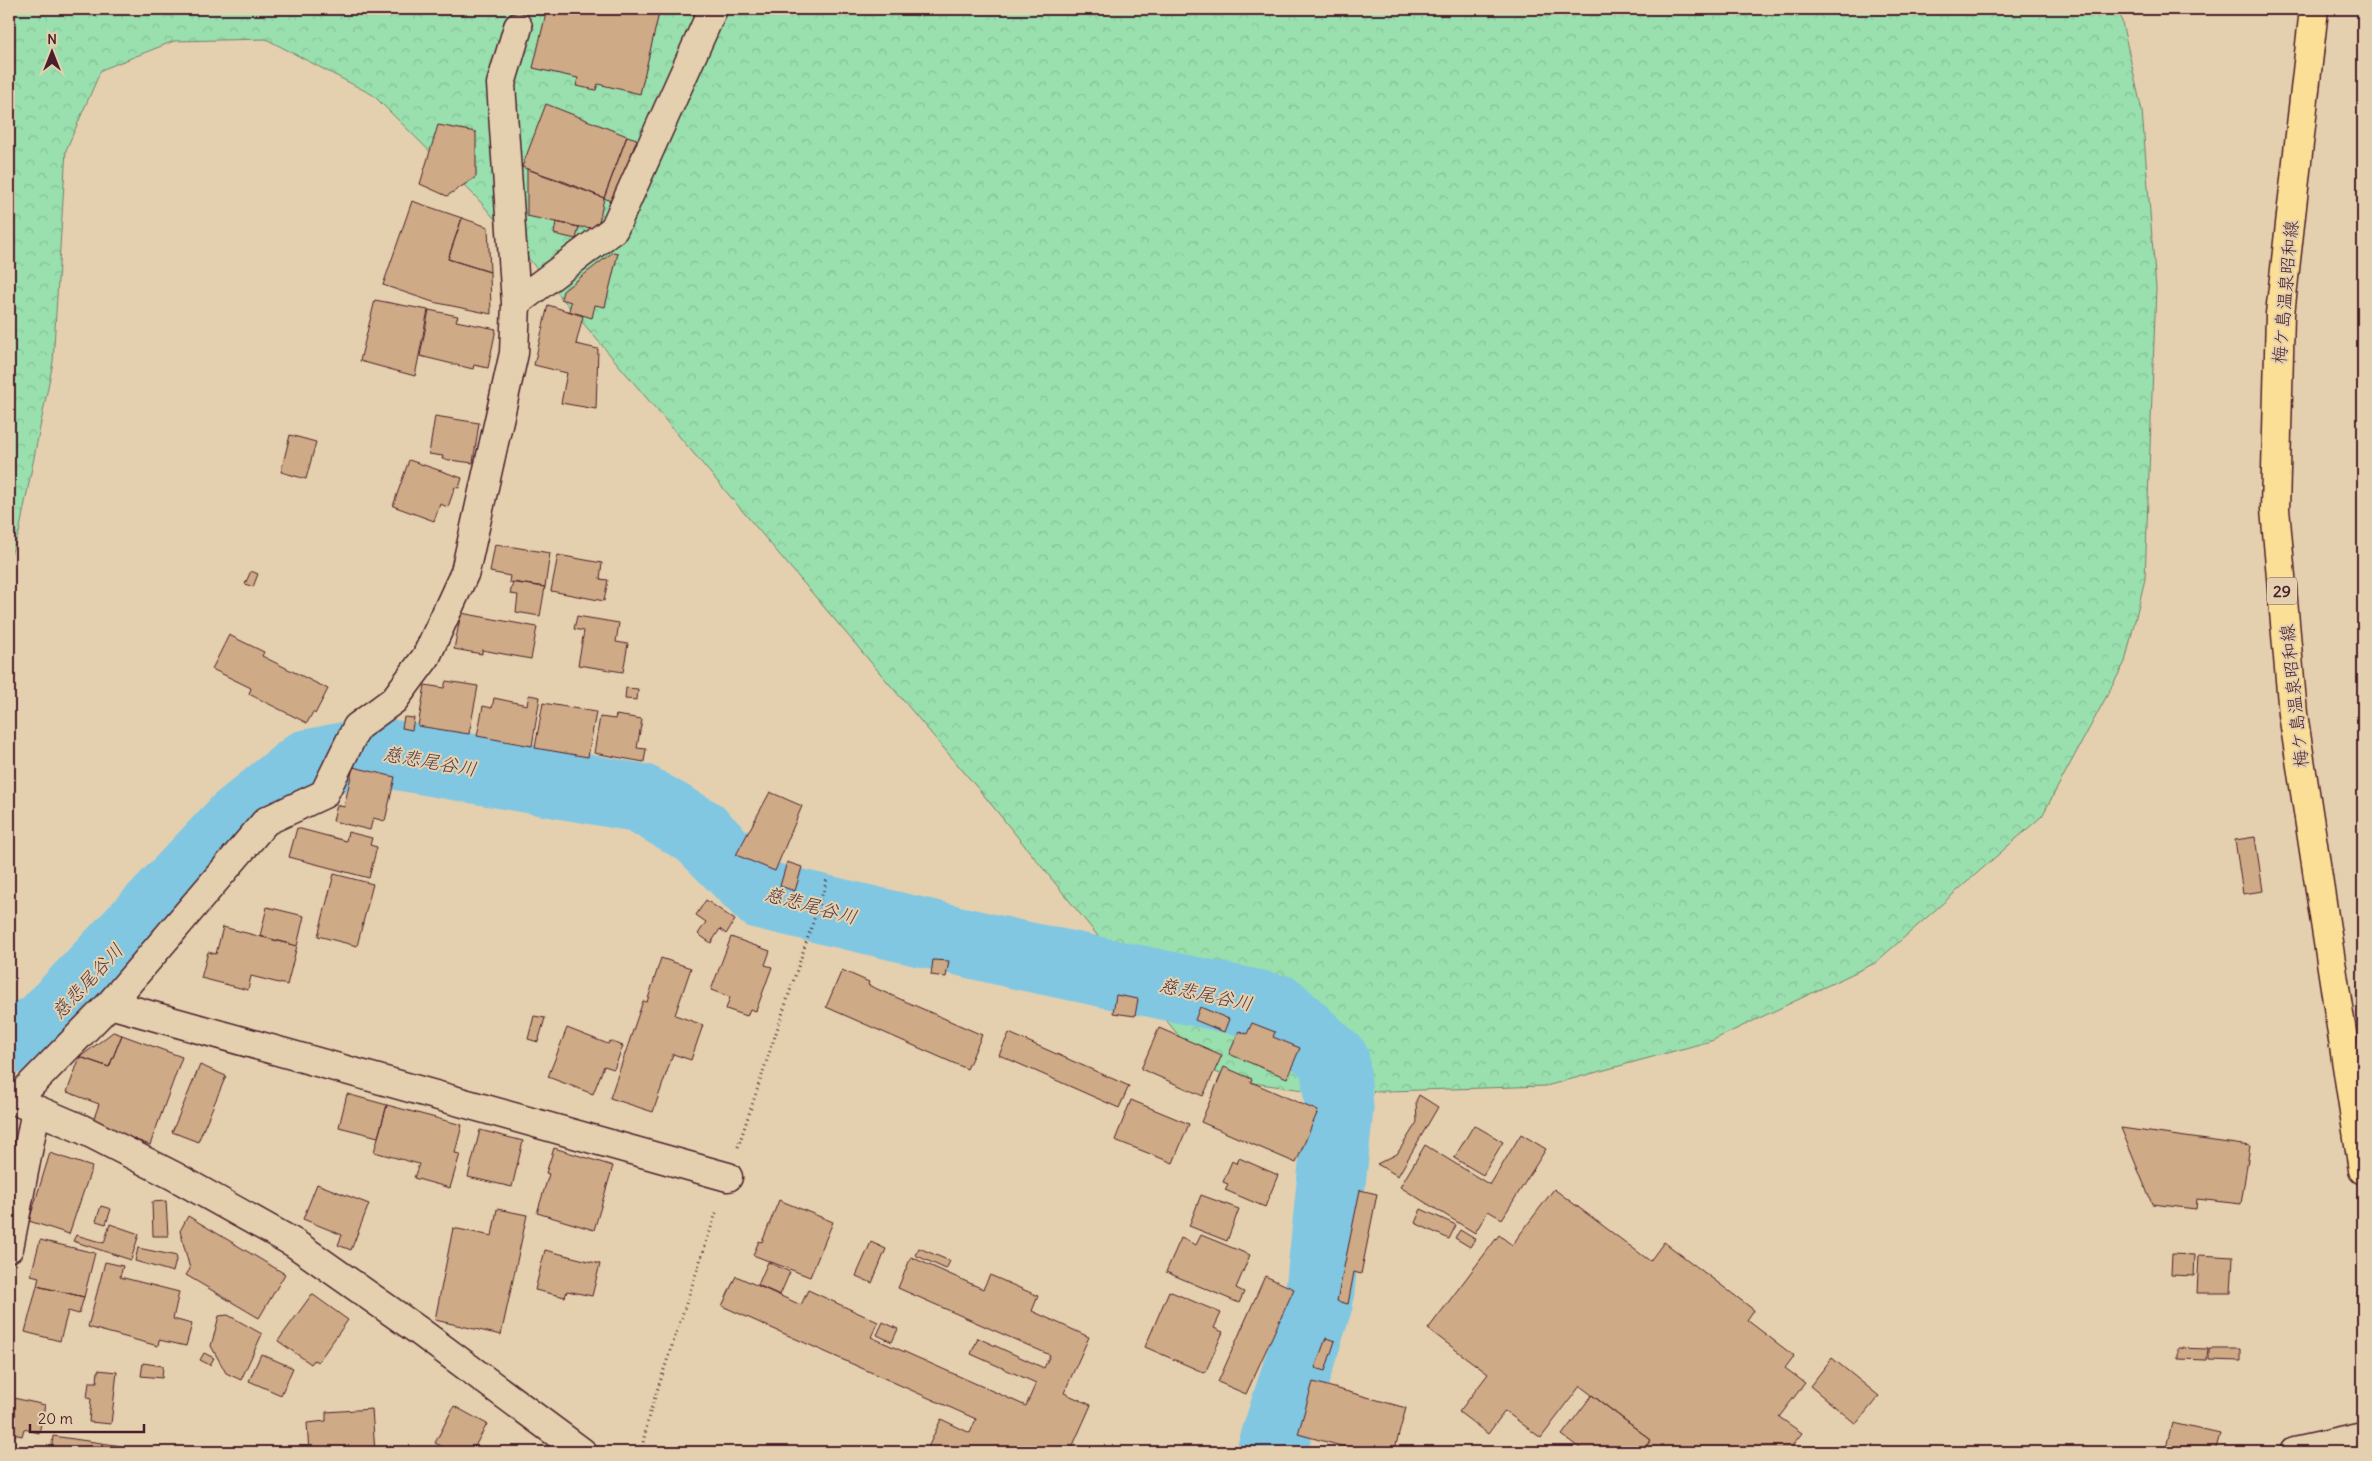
<svg xmlns="http://www.w3.org/2000/svg" width="2372" height="1461" font-family="Delius,'Klee One',sans-serif">
  <style>
    .forest { fill: url(#forest-crowns); stroke: #72806c }
    .lines { fill: none; stroke-linecap: round; stroke-linejoin: round }
    .river { stroke: #81c7e2; stroke-width: 69 }
    .building { fill: #cfaa86; stroke: #4a1f2b }
    .street-casing { stroke: #4a1f2b; stroke-width: 31 }
    .primary-casing { stroke: #4a1f2b; stroke-width: 31 }
    .path { stroke: #4a1f2b; stroke-width: 3; stroke-dasharray: 1 4; stroke-linecap: butt }
    .street { stroke: #e4d0ae; stroke-width: 28 }
    .primary { stroke: #fbdf96; stroke-width: 28 }
    .labels { text-anchor: middle; dominant-baseline: central; stroke-width: 4; stroke-linejoin: round; paint-order: stroke }
    .shield { fill: #e4d0ae; stroke: #785452; stroke-width: 1 }
    .shield-label { font-size: 16px; font-weight: bold; fill: #4a1f2b }
    .street-label { font-size: 18px; fill: #4a1f2b; stroke: #e4d0ae }
    .water-label { font-size: 19px; font-style: italic; fill: #523846; stroke: #e4d0ae }
  </style>
  <defs>
    <pattern id="forest-crowns" width="20" height="18" patternUnits="userSpaceOnUse" patternTransform="scale(1.25)"><rect width="20" height="18" fill="#99e0ae"/><path d="M2 6a3 3 0 1 1 6 0M12 15a3 3 0 1 1 6 0" fill="none" stroke="#85c096"/></pattern>
  </defs>
  <rect width="100%" height="100%" fill="#e4d0ae"/>
  <filter id="ink" filterUnits="userSpaceOnUse"><feTurbulence type="fractalNoise" baseFrequency=".02" numOctaves="2"/><feDisplacementMap in="SourceGraphic" scale="10" xChannelSelector="R" yChannelSelector="G"/><feConvolveMatrix kernelMatrix="1 2 1 2 8 2 1 2 1" color-interpolation-filters="sRGB"/></filter>
  <g filter="url(#ink)">
    <path class="forest" d="M9 9H2119L2142 111 2156 288 2145 579 2125 662 2042 816 1875 963 1711 1041 1546 1086 1326 1093 1238 1081 1205 1068 986 798 477 198 373 95 266 39 174 41 101 70 66 150 53 362 19 533 9 560Z"/>
    <g class="lines">
      <path class="river" d="M9 1040 41 1029 239 819 307 764 372 751 640 798 699 832 762 895 1015 954 1279 1009 1335 1061 1339 1108 1319 1300 1271 1452"/>
    </g>
    <path class="building" d="M547 9H660L640 94 598 84 596 90 576 86 578 78 533 68Z
      M546 104 627 136 604 198 522 167Z
      M438 125 476 132V177L447 196 420 184Z
      M627 136 637 139 613 202 604 198Z
      M527 169 565 182 604 198 598 228 579 227 527 216Z
      M412 201 462 218 448 259 490 272 491 314 433 302 383 285Z
      M462 218 488 227 490 272 448 259Z
      M556 222 579 227 576 239 554 234Z
      M613 252 618 253 605 307 595 305 592 318 569 311 571 302 561 299 563 291Z
      M375 300 428 310 415 376 360 361Z
      M548 305 583 316 576 344 598 349 596 409 561 403 567 373 534 365Z
      M429 310 458 316 456 321 496 329 488 368 474 365 473 369 420 356Z
      M435 416 479 423 473 463 442 459 443 456 429 454Z
      M290 435 316 442 306 479 281 472Z
      M409 460 462 478 459 488 455 487 448 507 440 504 434 521 393 506Z
      M495 544 550 553 545 587 509 582 510 576 490 572Z
      M558 555 602 563 600 579 608 580 604 601 551 591Z
      M251 571 258 574 253 587 245 584Z
      M513 582 545 587 540 616 516 612 518 595 510 594Z
      M461 613 537 627 531 659 482 650V654L454 649Z
      M577 616 619 623 616 642 628 644 623 672 578 665 584 631 574 629Z
      M229 635 264 652 262 656 328 689 315 714 313 712 307 723 249 694 251 688 212 669Z
      M446 681 478 686 469 734 418 726 425 685 444 688Z
      M626 688 638 689 637 700 625 699Z
      M529 695 540 697 532 746 477 736 483 706 492 708 494 698 527 705Z
      M543 703 596 712 588 757 535 748Z
      M616 715 642 719 637 748 646 749 644 762 594 753 600 717 615 719Z
      M404 717 414 718 412 730 402 728Z
      M353 767 395 777 385 821 373 818 370 830 333 821 337 805 344 807Z
      M770 792 802 806 775 871 736 855Z
      M297 828 346 841 348 832 372 838 370 845 377 847 369 878 289 857Z
      M2255 837 2263 891 2243 894 2235 840Z
      M787 862 802 867 795 891 780 886Z
      M334 874 373 884 357 946 318 936Z
      M706 900 735 920 726 934 720 929 711 943 698 934 706 922 696 915Z
      M267 907 304 916 297 946 260 936Z
      M223 927 297 946 287 985 251 976 248 990 201 978 208 952 216 954Z
      M731 937 770 951 765 965 772 967 756 1011 750 1009 747 1016 726 1009 730 997 711 990Z
      M661 958 691 968 675 1015 703 1025 691 1060 673 1054 653 1112 610 1098 643 1001 647 1002Z
      M933 960 949 961 946 977 931 975Z
      M842 970 869 982 868 985 982 1035 967 1069 826 1007Z
      M1116 995 1138 999 1135 1016 1113 1013Z
      M1200 1007 1229 1019 1224 1032 1195 1020Z
      M534 1016 545 1018 538 1042 528 1039Z
      M1252 1023 1275 1032 1273 1037 1300 1048 1287 1078 1229 1054 1239 1031 1247 1034Z
      M567 1028 608 1044 610 1041 623 1046 614 1069 604 1066 593 1094 548 1077Z
      M1159 1028 1222 1055 1203 1096 1141 1069Z
      M113 1032 122 1035 109 1067 80 1057Z
      M1009 1033 1129 1086 1119 1108 999 1055Z
      M122 1035 182 1057 150 1145 92 1124 99 1104 67 1092 80 1057 109 1067Z
      M200 1065 226 1076 198 1142 172 1132Z
      M1224 1067 1252 1079 1251 1082 1318 1111 1296 1163 1201 1122Z
      M347 1094 387 1105 378 1137 339 1127Z
      M1419 1095 1438 1107 1398 1176 1377 1164 1397 1154 1417 1122 1416 1101Z
      M1131 1100 1189 1124 1173 1163 1115 1140Z
      M387 1105 462 1125 455 1153 460 1154 450 1188 414 1178 419 1164 374 1152Z
      M1474 1125 1503 1142 1483 1175 1454 1158Z
      M2121 1128 2250 1146 2241 1204 2197 1199 2196 1209 2152 1204Z
      M480 1130 523 1141 512 1187 468 1177Z
      M1521 1134 1546 1149 1502 1219 1488 1211 1475 1233 1400 1187 1425 1145 1490 1185Z
      M554 1148 613 1166 594 1230 537 1213 549 1174 546 1173Z
      M50 1153 92 1167 69 1234 29 1221Z
      M1239 1158 1278 1175 1265 1207 1225 1190 1228 1184 1223 1182 1232 1161 1237 1164Z
      M317 1184 369 1204 351 1250 338 1245 342 1235 303 1219Z
      M1554 1189 1650 1261 1664 1242 1754 1310 1747 1320 1794 1356 1785 1368 1805 1383 1779 1417 1802 1433 1787 1452H1641L1651 1440 1580 1386 1541 1438 1505 1411 1488 1434 1459 1412 1488 1374 1428 1329 1499 1235 1512 1245Z
      M1360 1190 1377 1194 1361 1274 1354 1272 1348 1304 1337 1301Z
      M1201 1195 1239 1209 1227 1241 1189 1226Z
      M779 1200 833 1222 810 1277 753 1255 759 1241 762 1242Z
      M166 1201 168 1236H153L152 1202Z
      M101 1206 111 1209 106 1224 96 1221Z
      M497 1209 527 1215 501 1335 435 1320 453 1228 492 1236Z
      M1421 1209 1456 1225 1449 1239 1415 1223Z
      M188 1216 285 1274 259 1318 186 1275 190 1269 180 1231Z
      M110 1224 139 1234 131 1260 73 1241 76 1235 104 1243Z
      M1460 1230 1475 1239 1470 1247 1455 1238Z
      M1201 1235 1250 1255 1236 1288 1244 1292 1239 1303 1166 1272 1181 1238 1196 1245Z
      M40 1240 95 1253 84 1297 37 1286 39 1277 31 1275Z
      M871 1242 886 1249 872 1283 856 1276Z
      M138 1248 177 1256 173 1272 135 1261Z
      M919 1248 950 1261 946 1269 915 1255Z
      M545 1250 600 1264 592 1296 567 1291 565 1297 535 1290Z
      M2172 1254 2195 1255 2194 1276 2171 1275Z
      M2199 1255 2233 1257 2231 1293H2197Z
      M911 1257 983 1289 990 1275 1038 1296 1032 1311 1089 1337 1064 1393 1091 1405 1070 1452H926L941 1419 970 1433 976 1419 722 1306 736 1276 801 1305 808 1290 878 1322 871 1337 1026 1406 1036 1383 971 1354 978 1338 1044 1368 1050 1355 898 1288Z
      M105 1262 123 1266 120 1277 179 1292 173 1319 192 1324 186 1346 159 1340 158 1346 88 1327Z
      M768 1262 790 1272 780 1295 758 1285Z
      M1265 1276 1294 1289 1246 1394 1218 1382Z
      M37 1286 84 1297 79 1314 68 1311 60 1341 25 1332Z
      M1169 1291 1221 1313 1214 1328 1223 1332 1205 1373 1145 1347Z
      M312 1294 348 1320 318 1362 314 1360 311 1364 278 1341Z
      M228 1315 262 1334 241 1380 226 1373 211 1346 219 1316Z
      M883 1322 898 1329 892 1342 877 1335Z
      M1326 1338 1335 1341 1325 1371 1315 1368Z
      M2178 1348 2208 1349 2207 1360 2178 1359Z
      M2209 1349H2241V1361L2209 1360Z
      M204 1353 214 1358 210 1365 200 1360Z
      M261 1354 293 1368 281 1395 249 1381Z
      M1832 1358 1879 1396 1856 1424 1810 1386Z
      M143 1363 163 1366 162 1378 141 1376Z
      M98 1370 117 1372 111 1424 89 1422 91 1399 87 1398 89 1382H97Z
      M1313 1382 1406 1408 1394 1452H1363L1298 1434Z
      M1592 1395 1651 1440 1641 1452H1585L1562 1435Z
      M9 1397 45 1405 39 1433 24 1429 22 1436 9 1433Z
      M454 1406 487 1424 472 1452H453L435 1443Z
      M372 1409 375 1452H309L307 1423 326 1421V1412Z
      M2172 1423 2220 1434 2215 1452H2165Z
      M53 1436 122 1446 121 1452H51Z"/>
    <g class="lines">
      <defs>
        <path id="street" d="M516 303 614 229 713 9
          M110 1004 728 1177
          M9 1098 82 1129 174 1176 294 1243 419 1331 582 1452
          M15 1101 110 1004 266 821 324 794 357 727 394 700 426 657 465 572 514 353 516 303 501 84 518 27
          M9 1248 36 1110
          M2294 1452 2363 1437"/>
        <path id="primary" d="M2314 9 2280 314 2275 509 2293 714 2363 1170"/>
      </defs>
      <use href="#street" class="street-casing"/>
      <use href="#primary" class="primary-casing"/>
      <path class="path" d="M738 1147 828 877
        M641 1452 649 1415 717 1210"/>
      <use href="#street" class="street"/>
      <use href="#primary" class="primary"/>
    </g>
  </g>
  <g class="labels">
    <rect class="shield" x="2267" y="577.5" width="30" height="27" rx="4"/>
    <g class="shield-label">
      <text x="2282" y="591">29</text>
    </g>
    <g class="street-label">
      <text transform="translate(2285 292) rotate(-85)">梅ケ島温泉昭和線</text>
      <text transform="translate(2294 696) rotate(-96)">梅ケ島温泉昭和線</text>
    </g>
    <g class="water-label">
      <text transform="translate(430 761) rotate(10)">慈悲尾谷川</text>
      <text transform="translate(811 905) rotate(15)">慈悲尾谷川</text>
      <text transform="translate(87 981) rotate(-47)">慈悲尾谷川</text>
      <text transform="translate(1206 994) rotate(12)">慈悲尾谷川</text>
    </g>
  </g>
  <rect width="2372" height="1461" fill="none" stroke="#e4d0ae" stroke-width="30"/>
  <rect x="15" y="15" width="2342" height="1431" fill="none" stroke="#4a1f2b" stroke-width="2" filter="url(#ink)"/>
  <g transform="translate(52 52)" stroke="#e4d0ae" stroke-width="4" paint-order="stroke">
  <path d="M0-4L9 19L0 12L-9 19Z" fill="#4a1f2b"/>
  <text y="-8" font-size="14" font-weight="bold" text-anchor="middle" fill="#4a1f2b">N</text>
  </g>
  <path d="M30 1424v8h114v-8" fill="none" stroke="#4a1f2b" stroke-width="2.5"/>
  <text x="38" y="1424" font-size="15" fill="#4a1f2b" stroke="#e4d0ae" stroke-width="4" paint-order="stroke">20 m</text>
</svg>
